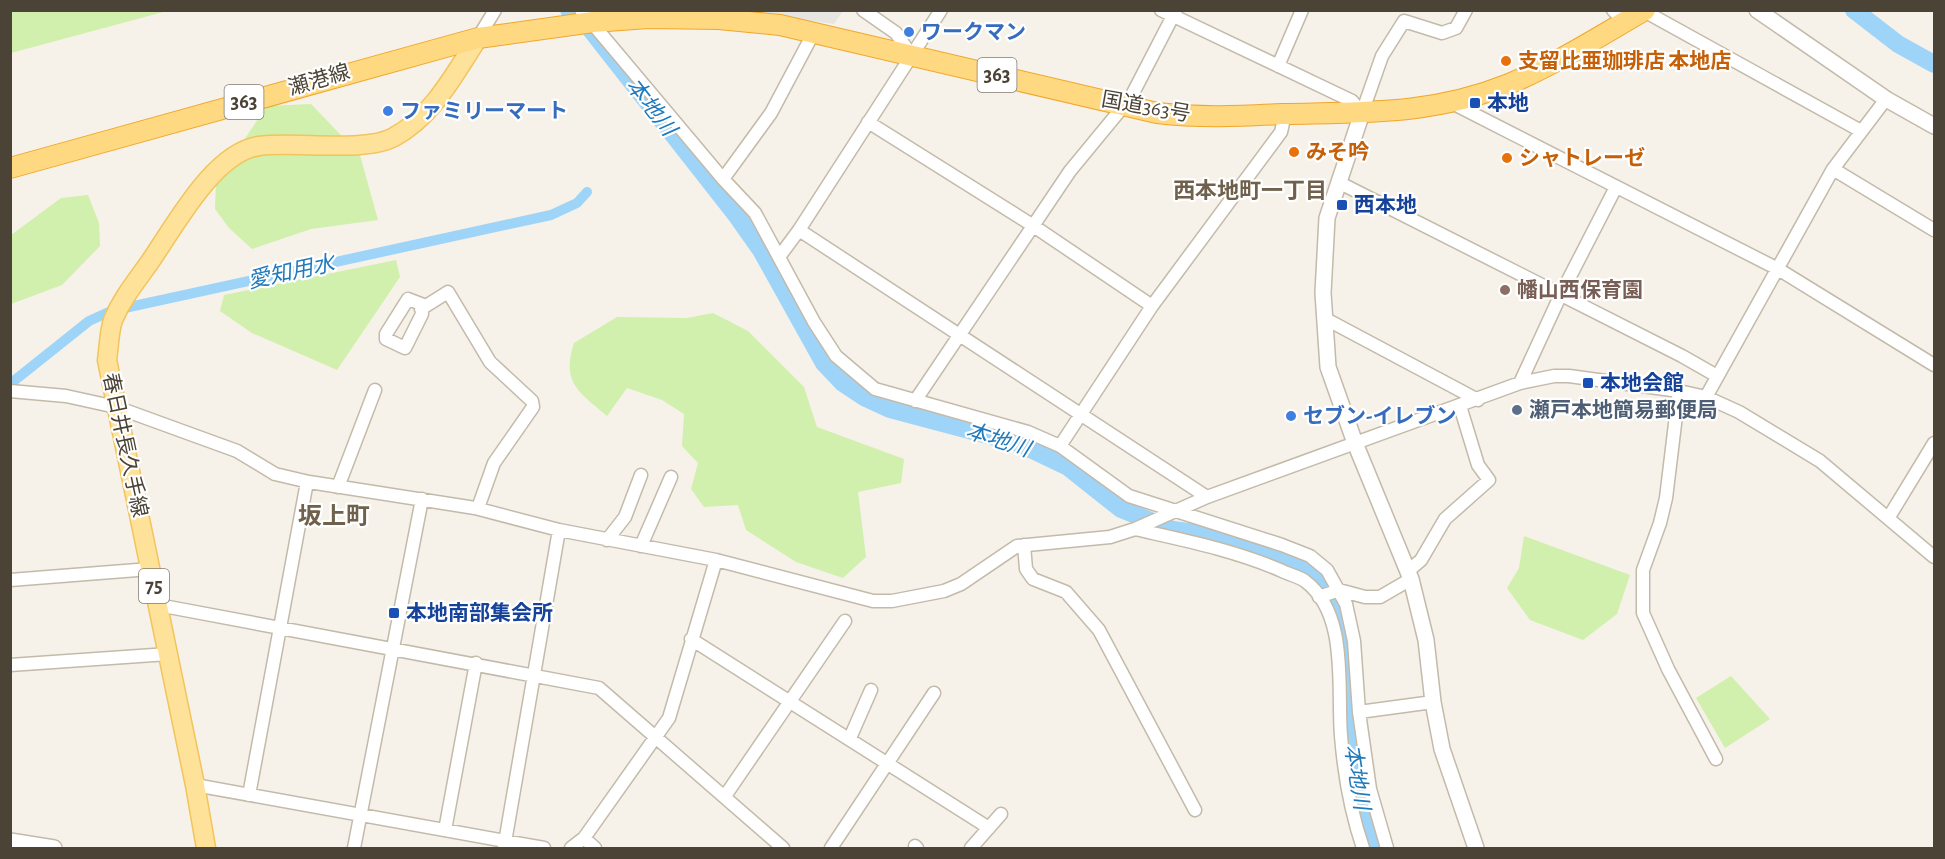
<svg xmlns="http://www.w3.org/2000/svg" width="1945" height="859" font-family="'Alegreya Sans','Noto Sans JP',sans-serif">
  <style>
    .green { fill: #d1efad }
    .parking { fill: #e7e5e1 }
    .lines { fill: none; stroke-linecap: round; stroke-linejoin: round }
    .canal { stroke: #9fd4f9; stroke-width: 10 }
    .river { stroke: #9fd4f9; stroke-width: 18 }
    .minor-casing { stroke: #c3baaa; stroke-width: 15 }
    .tertiary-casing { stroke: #c3baaa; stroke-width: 18 }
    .primary-casing { stroke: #f2c45b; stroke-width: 21 }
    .trunk-casing { stroke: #f0a729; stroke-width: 22 }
    .minor { stroke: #fff; stroke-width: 12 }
    .tertiary { stroke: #fff; stroke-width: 15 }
    .primary { stroke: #ffe299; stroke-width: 18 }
    .trunk { stroke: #ffd882; stroke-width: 20 }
    .shop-dot { fill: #3f7fe0; stroke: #fff; stroke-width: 2 }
    .food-dot { fill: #e8710a; stroke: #fff; stroke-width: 2 }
    .transit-dot { fill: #1a4fb4; stroke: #fff; stroke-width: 2 }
    .education-dot { fill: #8d6e63; stroke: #fff; stroke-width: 2 }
    .service-dot { fill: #5c6f8a; stroke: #fff; stroke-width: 2 }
    .labels { text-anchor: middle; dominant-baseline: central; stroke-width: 4.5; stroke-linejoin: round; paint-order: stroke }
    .shield { fill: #fff; stroke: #817b72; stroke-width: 1.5 }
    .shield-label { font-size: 20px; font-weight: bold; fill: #4b4336 }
    .shop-label { font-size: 21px; font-weight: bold; fill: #366cbe; stroke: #fff; text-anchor: start }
    .food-label { font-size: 21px; font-weight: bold; fill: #c56008; stroke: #fff; text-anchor: start }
    .street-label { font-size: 21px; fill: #4b4336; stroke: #fff }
    .transit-label { font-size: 21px; font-weight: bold; fill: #164399; stroke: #fff; text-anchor: start }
    .education-label { font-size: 21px; font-weight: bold; fill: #785e54; stroke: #fff; text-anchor: start }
    .service-label { font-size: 21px; font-weight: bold; fill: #4e5e75; stroke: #fff; text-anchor: start }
    .water-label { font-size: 22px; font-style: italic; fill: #207abc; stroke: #fff }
    .neighbourhood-label { font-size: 22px; font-weight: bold; fill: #6f614c; stroke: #fff }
    .quarter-label { font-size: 24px; font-weight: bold; fill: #6f614c; stroke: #fff }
  </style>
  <rect width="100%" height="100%" fill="#f6f2e9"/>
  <path class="green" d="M11 10H167V11L11 53Z
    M311 104 360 155 378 220 311 229 252 249 229 228 215 209 216 181 267 106Z
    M88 195 99 223 100 246 62 285 11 304V235L61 198Z
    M396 260 400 277 337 370 252 333 220 311 224 295Z
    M713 313 748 331 804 387 817 427 904 459 901 483 858 492 866 557 843 578 796 562 746 530 738 505 704 507 691 489 698 463 682 446 684 414 662 400 627 388 607 416C579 392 561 383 574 343L617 317 687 318Z
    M1524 536 1630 575 1617 614 1583 640 1530 620 1507 588 1519 568Z
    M1731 676 1770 719 1725 748 1696 698Z"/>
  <path class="parking" d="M737 11H843L834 24Z"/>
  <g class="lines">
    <path class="canal" d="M10 384 89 321 111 311 551 215 577 203 587 192"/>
    <path class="river" d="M569 10 588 26 737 216 761 250 824 363 843 383 864 397 890 409 1018 443 1068 467 1121 509 1173 530 1210 535 1256 549 1297 567 1316 580 1334 599 1346 654 1353 774 1371 848
      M1854 10 1898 44 1934 64"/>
    <defs>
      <path id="minor" d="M581 10 723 179 755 213 814 322 836 356 875 389 1028 432 1060 446 1129 496 1282 545 1310 556 1327 570 1346 604 1354 641 1359 712 1370 789 1387 848
        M863 10 896 33 911 55
        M1161 10 1352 101 1362 113
        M1613 10 1624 22
        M1644 11 1861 131
        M478 38 495 10
        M1278 66 1302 10
        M1452 103 1778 269 1934 365
        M1362 113 1382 56 1404 21 1442 33 1456 28 1466 10
        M868 122 1032 225 1152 306
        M1833 169 1934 230
        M723 179 771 113 814 32
        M1338 182 1682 356 1717 376
        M799 230 1207 497
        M779 257 799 230 941 10
        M408 299 421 304 422 314 405 348 386 339V334Z
        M421 309 448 292 490 362 532 401 533 407 494 463 478 508
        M1324 318 1478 400
        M1520 383 1561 294 1616 187
        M10 391 66 396 116 407 237 451 275 474 309 482 475 508 559 530 716 560 873 601H892L944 591 961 584 1017 546 1110 537 1135 529 1207 497 1520 383 1554 376H1569L1679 391 1706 397 1739 412 1820 461 1934 557
        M1679 391 1666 498 1660 523 1643 570V613L1668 669 1716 759
        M1706 397 1833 169 1886 99
        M915 401 1070 171 1131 97 1176 10
        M1060 446 1152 306 1281 132 1285 114
        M338 487 375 390
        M1889 517 1934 443
        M1135 529C1183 540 1234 550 1280 570 1287 574 1298 576 1305 581 1349 614 1337 688 1341 736 1344 773 1351 813 1363 848
        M607 540 625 517 641 475
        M1024 545 1026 569 1033 579 1066 592 1099 630 1195 810
        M641 546 671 477
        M1407 572 1421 560 1445 519 1489 480 1478 465 1460 406
        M10 580 150 569
        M1319 597 1339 590 1365 597H1380L1411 579
        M158 605 599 688 783 848
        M691 639 989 828
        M10 665 168 654
        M1359 712 1433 702
        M850 738 871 690
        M195 785 544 848
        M249 795 307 482
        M725 796 845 621
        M445 830 476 663
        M584 838 595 848
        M915 846 917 848
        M354 848 422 499
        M504 848 559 530
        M571 848 584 838 669 718 716 560
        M831 848 934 693
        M971 848 1001 814"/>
      <path id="tertiary" d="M1757 10 1886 99 1934 126
        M1362 113 1327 218 1323 293 1328 367 1355 443 1411 579 1426 640 1433 702 1442 749 1476 848
        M10 841 54 848"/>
      <path id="primary" d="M206 848 195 785 107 360C109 347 109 332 113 320 122 299 134 284 147 266 173 230 212 153 259 146 295 141 366 153 394 137 433 116 455 73 478 38"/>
      <path id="trunk" d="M10 168 478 38 593 22 648 18 719 19 780 25 1157 113C1200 118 1241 116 1284 114 1365 112 1432 115 1509 84 1556 64 1600 36 1645 10"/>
    </defs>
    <use href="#minor" class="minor-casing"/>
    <use href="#tertiary" class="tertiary-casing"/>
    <use href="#primary" class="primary-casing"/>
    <use href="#trunk" class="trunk-casing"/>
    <use href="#minor" class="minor"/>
    <use href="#tertiary" class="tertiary"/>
    <use href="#primary" class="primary"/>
    <use href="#trunk" class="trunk"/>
  </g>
  <g class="shop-dot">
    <circle cx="909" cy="32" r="6"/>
    <circle cx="388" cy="111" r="6"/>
    <circle cx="1291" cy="416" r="6"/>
  </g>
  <g class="food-dot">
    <circle cx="1506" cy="61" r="6"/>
    <circle cx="1294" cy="152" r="6"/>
    <circle cx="1507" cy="158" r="6"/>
  </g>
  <g class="transit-dot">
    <rect x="1469" y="97" width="12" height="12" rx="3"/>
    <rect x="1336" y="199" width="12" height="12" rx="3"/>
    <rect x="1582" y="377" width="12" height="12" rx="3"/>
    <rect x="388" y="607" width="12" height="12" rx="3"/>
  </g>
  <circle class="education-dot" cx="1505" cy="290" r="6"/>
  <circle class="service-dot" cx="1517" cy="410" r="6"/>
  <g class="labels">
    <g class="shield">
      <rect x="977.5" y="58" width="39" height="34" rx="4.5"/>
      <rect x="224.5" y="85" width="39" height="34" rx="4.5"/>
      <rect x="139" y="569" width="30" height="34" rx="4.5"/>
    </g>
    <g class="shield-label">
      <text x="997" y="75">363</text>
      <text x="244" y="102">363</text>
      <text x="154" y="586">75</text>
    </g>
    <g class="shop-label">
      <text x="921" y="32">ワークマン</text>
      <text x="400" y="111">ファミリーマート</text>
      <text x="1303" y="416">セブン-イレブン</text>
    </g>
    <g class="food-label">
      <text x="1518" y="61">支留比亜珈琲店 本地店</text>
      <text x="1306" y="152">みそ吟</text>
      <text x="1519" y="158">シャトレーゼ</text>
    </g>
    <g class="street-label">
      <text transform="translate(319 80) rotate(-16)">瀬港線</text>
      <text transform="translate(1146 107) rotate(10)">国道363号</text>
      <text transform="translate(125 445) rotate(78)">春日井長久手線</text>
    </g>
    <g class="transit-label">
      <text x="1487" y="103">本地</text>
      <text x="1354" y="205">西本地</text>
      <text x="1600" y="383">本地会館</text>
      <text x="406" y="613">本地南部集会所</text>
    </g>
    <g class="education-label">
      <text x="1517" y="290">幡山西保育園</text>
    </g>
    <g class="service-label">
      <text x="1529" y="410">瀬戸本地簡易郵便局</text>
    </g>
    <g class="water-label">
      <text transform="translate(651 107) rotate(52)">本地川</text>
      <text transform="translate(291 272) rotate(-12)">愛知用水</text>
      <text transform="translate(998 440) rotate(18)">本地川</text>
      <text transform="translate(1357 777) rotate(81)">本地川</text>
    </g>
    <g class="neighbourhood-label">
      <text x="1250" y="191">西本地町一丁目</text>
    </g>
    <g class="quarter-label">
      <text x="334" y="517">坂上町</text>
    </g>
  </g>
  <rect width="1945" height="859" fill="none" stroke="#4b4336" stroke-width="24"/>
</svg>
